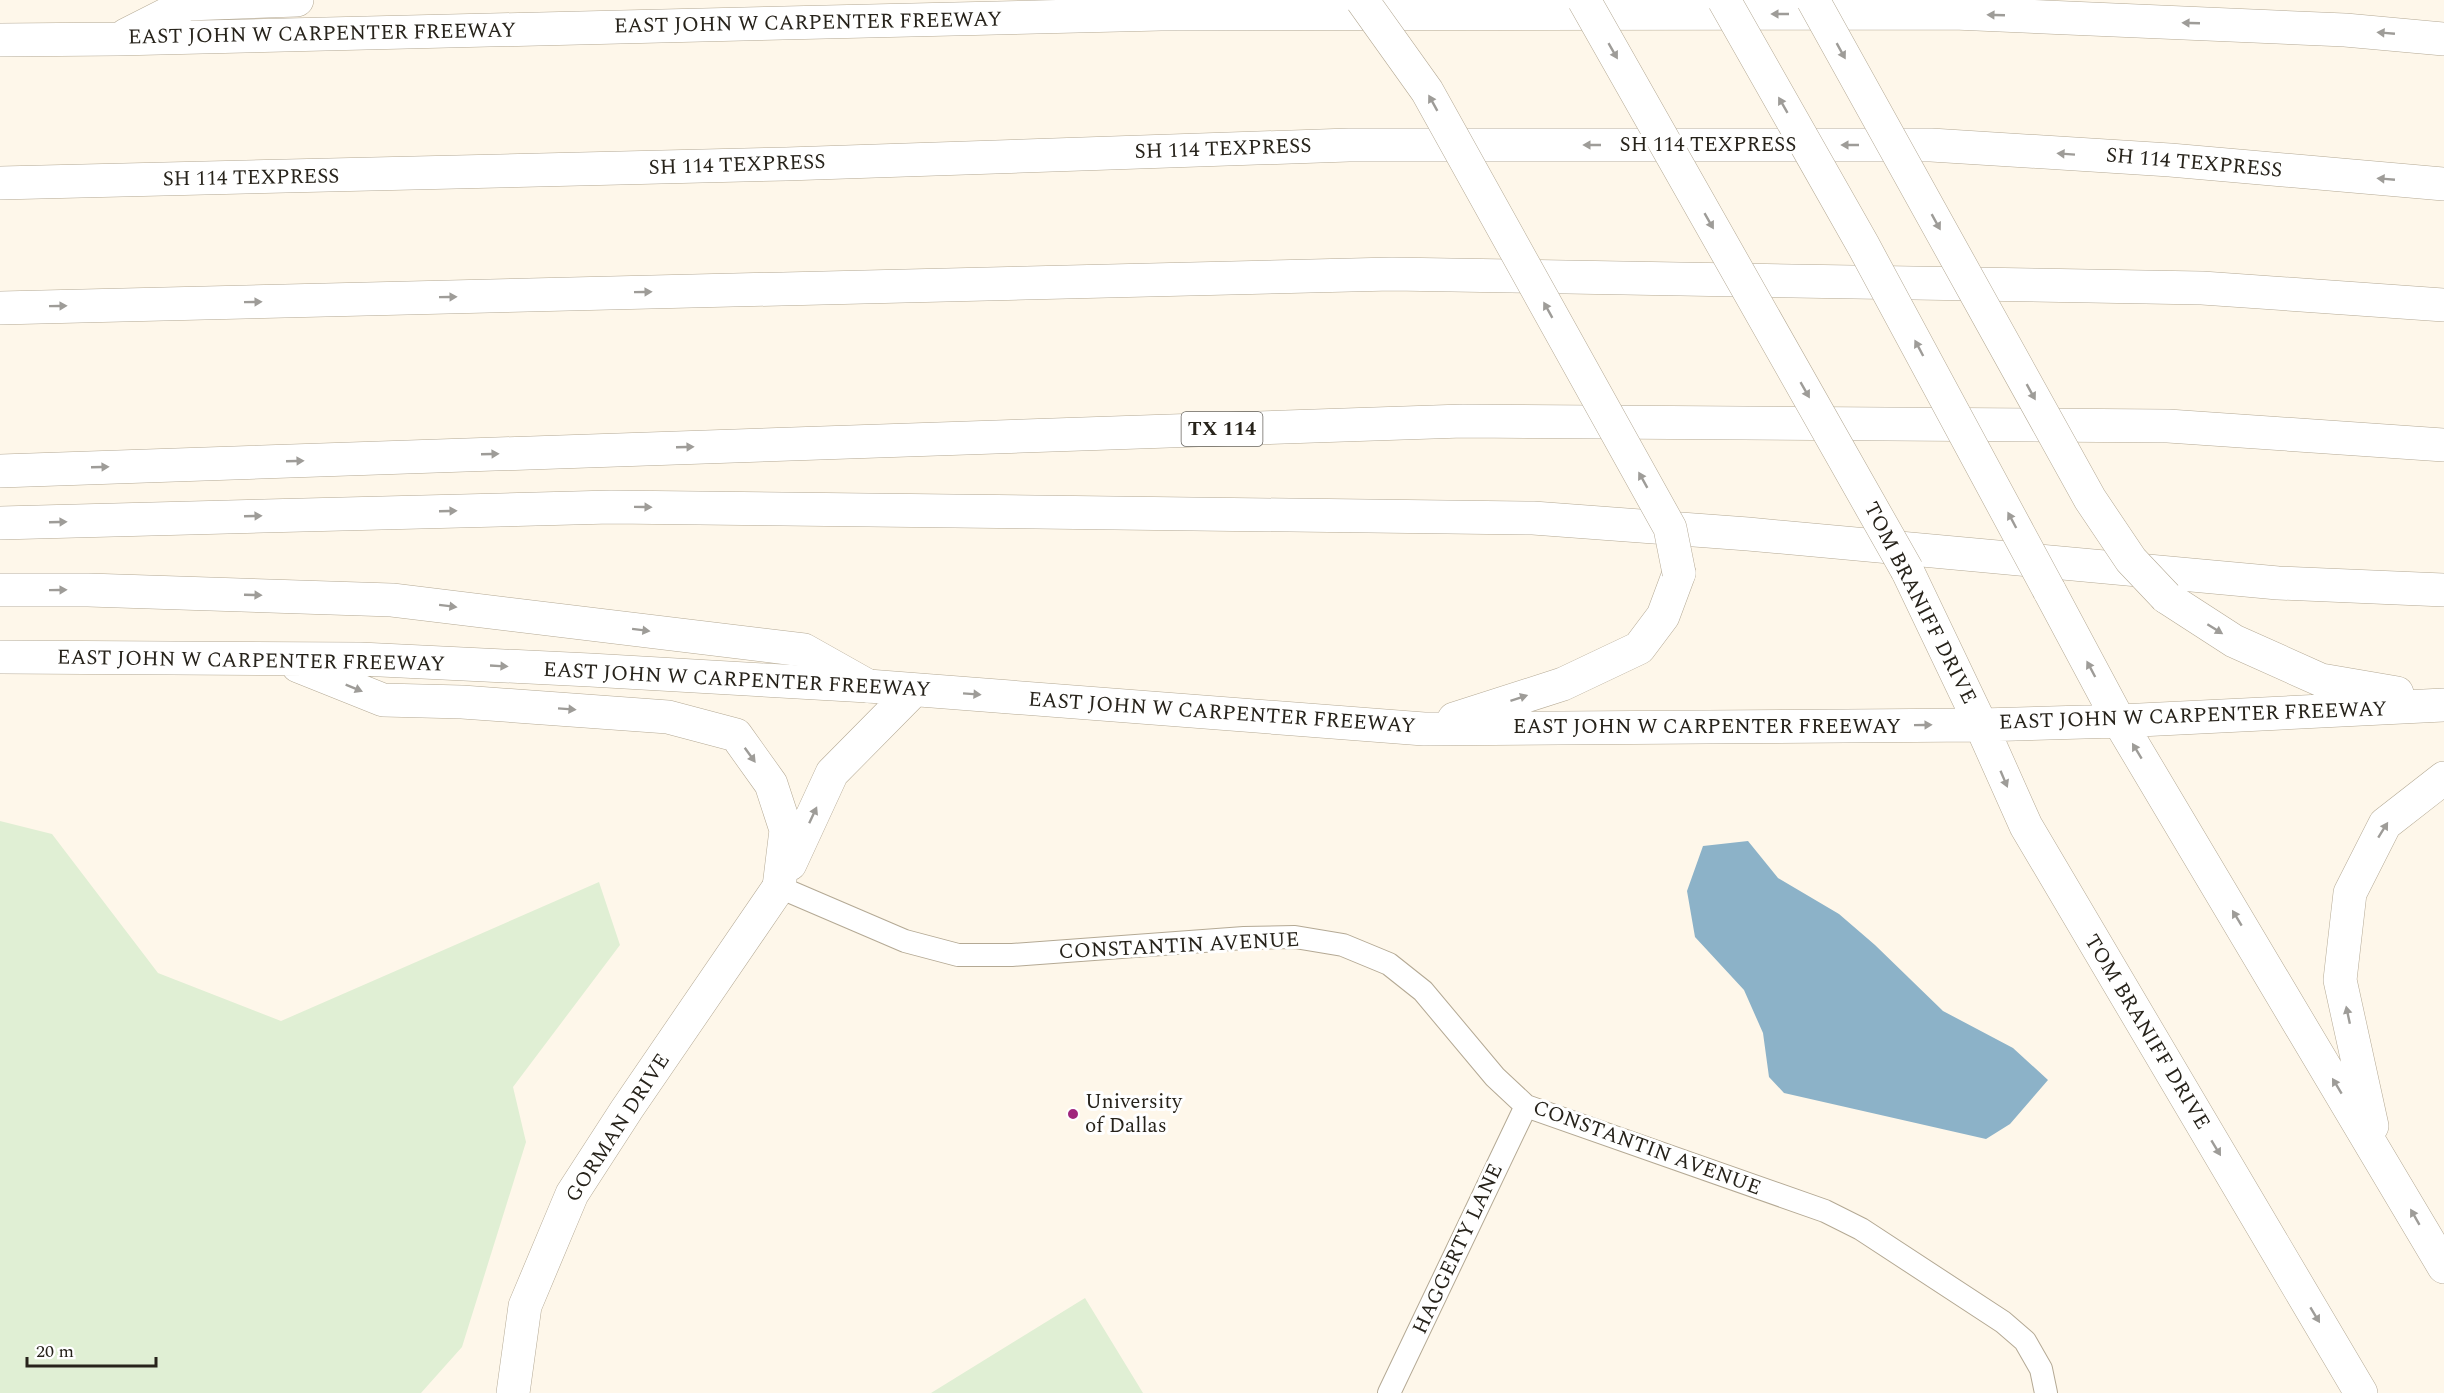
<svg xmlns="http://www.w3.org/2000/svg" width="2444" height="1393" font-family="Spectral,serif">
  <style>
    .green { fill: #e0efd4 }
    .water { fill: #8cb2c8 }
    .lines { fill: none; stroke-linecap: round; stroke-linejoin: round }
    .lane-casing { stroke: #b4a994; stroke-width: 24 }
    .street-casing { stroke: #b4a994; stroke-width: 34 }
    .secondary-casing { stroke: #b4a994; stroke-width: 34 }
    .highway-casing { stroke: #b4a994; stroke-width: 34 }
    .lane { stroke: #fff; stroke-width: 22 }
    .street { stroke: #fff; stroke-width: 33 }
    .secondary { stroke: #fff; stroke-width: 33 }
    .highway { stroke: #fff; stroke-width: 33 }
    .secondary-bridge-casing { stroke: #b4a994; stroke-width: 34; stroke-linecap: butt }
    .secondary-bridge { stroke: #fff; stroke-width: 33 }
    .oneway { fill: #9e9c98 }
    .poi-dot { fill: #a0267d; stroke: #fff; stroke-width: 2 }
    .labels { text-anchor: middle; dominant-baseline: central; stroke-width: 6; stroke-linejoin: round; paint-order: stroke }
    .shield { fill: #fff; stroke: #68655f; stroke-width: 1.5 }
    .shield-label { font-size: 20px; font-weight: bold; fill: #27231b }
    .street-label { font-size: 21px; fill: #27231b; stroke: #fff }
    .poi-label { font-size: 21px; fill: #27231b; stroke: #fff; text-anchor: start }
  </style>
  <rect width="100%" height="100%" fill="#fef7ea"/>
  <path class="green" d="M0 821 52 834 158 973 281 1021 599 882 620 945 513 1087 526 1142 462 1347 421 1393H0Z
    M1085 1298 1143 1393H931Z"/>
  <path class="water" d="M1748 841 1778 878 1839 914 1875 945 1943 1011 2013 1048 2048 1080 2010 1124 1986 1139 1784 1093 1769 1077 1763 1033 1744 990 1695 937 1687 891 1703 846Z"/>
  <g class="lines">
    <defs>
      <path id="lane" d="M779 887 905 941 958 955H1012L1244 938 1295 937 1343 945 1389 964 1423 991 1495 1077 1526 1106 1825 1211 1861 1229 2003 1322 2025 1341 2041 1369 2046 1393
        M1389 1393 1526 1106"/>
      <path id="street" d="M513 1393 525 1306 572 1194 627 1109 779 887"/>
      <path id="secondary" d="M1907 570 1981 725 2026 826 2361 1393
        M2049 590 2119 721 2444 1267
        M2166 597 2234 641 2321 680 2397 693
        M0 657 360 659 590 670 868 686 1424 729 1981 725 2119 721 2444 705
        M298 666 383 700 462 702 668 717 736 735 771 784 786 830 779 887
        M1454 719 1563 684 1639 648 1663 616 1679 573
        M790 864 832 773 914 690
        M2372 1126 2340 980 2350 893 2385 824 2444 778"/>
      <path id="highway" d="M126 35 187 4 297 0
        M0 40 118 39 1161 14 1954 13 2345 30 2444 39
        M0 183 786 164 1349 145H1931L2170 160 2444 184
        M0 308 1392 274 2202 288 2444 305
        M0 471 1463 421 2168 426 2444 445
        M0 523 611 507 1533 518 1748 534 2278 583 2444 590
        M0 590H88L392 600 804 650 868 686"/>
    </defs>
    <use href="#lane" class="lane-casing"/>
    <use href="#street" class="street-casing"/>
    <use href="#secondary" class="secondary-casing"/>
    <use href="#highway" class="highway-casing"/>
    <use href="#lane" class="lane"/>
    <use href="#street" class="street"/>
    <use href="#secondary" class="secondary"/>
    <use href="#highway" class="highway"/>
    <defs>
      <path id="secondary-bridge" d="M1362 0 1427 91 1670 528 1679 573
        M1584 0 1907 570
        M1724 0 1863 245 2049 590
        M1813 0 2090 499 2131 560 2166 597"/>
    </defs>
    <use href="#secondary-bridge" class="secondary-bridge-casing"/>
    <use href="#secondary-bridge" class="secondary-bridge"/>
  </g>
  <defs><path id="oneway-solid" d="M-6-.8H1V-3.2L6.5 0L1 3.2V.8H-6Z" transform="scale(1.5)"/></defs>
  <g class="oneway">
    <use href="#oneway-solid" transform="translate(1780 14) rotate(180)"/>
    <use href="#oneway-solid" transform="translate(1996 15) rotate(-178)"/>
    <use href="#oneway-solid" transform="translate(2191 23) rotate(-178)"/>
    <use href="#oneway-solid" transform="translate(2386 33) rotate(-175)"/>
    <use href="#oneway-solid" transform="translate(1613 51) rotate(60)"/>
    <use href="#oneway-solid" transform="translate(1841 51) rotate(61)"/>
    <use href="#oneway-solid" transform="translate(1433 103) rotate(-119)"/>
    <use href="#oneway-solid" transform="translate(1783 105) rotate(-120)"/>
    <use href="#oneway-solid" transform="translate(1592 145) rotate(-180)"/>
    <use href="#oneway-solid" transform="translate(1850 145) rotate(-180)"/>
    <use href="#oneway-solid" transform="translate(2066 154) rotate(-176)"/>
    <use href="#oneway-solid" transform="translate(2386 179) rotate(-175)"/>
    <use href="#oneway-solid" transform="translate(1709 221) rotate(60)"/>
    <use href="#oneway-solid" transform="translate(1936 222) rotate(61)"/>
    <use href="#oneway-solid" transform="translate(643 292) rotate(-1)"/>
    <use href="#oneway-solid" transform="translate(448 297) rotate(-1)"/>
    <use href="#oneway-solid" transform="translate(253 302) rotate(-1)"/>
    <use href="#oneway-solid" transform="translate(58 306) rotate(-1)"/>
    <use href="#oneway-solid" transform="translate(1548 310) rotate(-119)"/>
    <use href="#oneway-solid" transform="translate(1919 348) rotate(-118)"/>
    <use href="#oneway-solid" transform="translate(1805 390) rotate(60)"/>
    <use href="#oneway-solid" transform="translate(2031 392) rotate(61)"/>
    <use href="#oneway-solid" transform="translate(685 447) rotate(-2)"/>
    <use href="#oneway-solid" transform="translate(490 454) rotate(-2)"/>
    <use href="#oneway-solid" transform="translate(295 461) rotate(-2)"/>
    <use href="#oneway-solid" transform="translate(100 467) rotate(-2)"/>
    <use href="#oneway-solid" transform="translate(1643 480) rotate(-119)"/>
    <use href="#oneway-solid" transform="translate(643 507) rotate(1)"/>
    <use href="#oneway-solid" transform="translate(448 511) rotate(-2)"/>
    <use href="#oneway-solid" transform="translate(253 516) rotate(-2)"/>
    <use href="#oneway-solid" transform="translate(2012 520) rotate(-118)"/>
    <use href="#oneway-solid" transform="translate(58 522) rotate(-2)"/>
    <use href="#oneway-solid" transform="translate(58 590) rotate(-1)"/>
    <use href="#oneway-solid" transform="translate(253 595) rotate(2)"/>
    <use href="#oneway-solid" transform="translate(448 606) rotate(7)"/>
    <use href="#oneway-solid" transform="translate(2215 629) rotate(32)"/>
    <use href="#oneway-solid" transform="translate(641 630) rotate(7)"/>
    <use href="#oneway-solid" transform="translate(499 666) rotate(3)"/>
    <use href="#oneway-solid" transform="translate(2091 669) rotate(-118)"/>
    <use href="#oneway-solid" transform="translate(354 688) rotate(22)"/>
    <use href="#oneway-solid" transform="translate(972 694) rotate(4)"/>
    <use href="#oneway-solid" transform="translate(1519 698) rotate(-18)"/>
    <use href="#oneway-solid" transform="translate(567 709) rotate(4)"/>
    <use href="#oneway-solid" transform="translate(1923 725) rotate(-1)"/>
    <use href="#oneway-solid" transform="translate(2137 751) rotate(-121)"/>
    <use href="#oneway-solid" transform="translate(750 755) rotate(54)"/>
    <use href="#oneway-solid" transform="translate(2004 779) rotate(67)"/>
    <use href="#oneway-solid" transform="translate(813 815) rotate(-65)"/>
    <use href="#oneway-solid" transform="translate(2383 830) rotate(-58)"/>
    <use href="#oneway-solid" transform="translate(2237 918) rotate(-121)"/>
    <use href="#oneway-solid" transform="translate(2348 1015) rotate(-102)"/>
    <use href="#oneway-solid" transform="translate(2337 1086) rotate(-121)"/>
    <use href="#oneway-solid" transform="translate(2216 1148) rotate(59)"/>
    <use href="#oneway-solid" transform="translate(2415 1217) rotate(-120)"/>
    <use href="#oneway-solid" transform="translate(2315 1315) rotate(59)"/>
  </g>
  <circle class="poi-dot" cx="1073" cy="1114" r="6"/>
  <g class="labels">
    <rect class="shield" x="1181.5" y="412" width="81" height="34" rx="4.5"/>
    <g class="shield-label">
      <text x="1222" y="429">TX 114</text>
    </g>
    <g class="street-label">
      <text transform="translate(808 23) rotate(-1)">EAST JOHN W CARPENTER FREEWAY</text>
      <text transform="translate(322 34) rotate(-1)">EAST JOHN W CARPENTER FREEWAY</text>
      <text x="1708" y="145">SH 114 TEXPRESS</text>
      <text transform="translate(1223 149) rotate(-2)">SH 114 TEXPRESS</text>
      <text transform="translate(2194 163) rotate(5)">SH 114 TEXPRESS</text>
      <text transform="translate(737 165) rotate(-2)">SH 114 TEXPRESS</text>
      <text transform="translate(251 178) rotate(-1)">SH 114 TEXPRESS</text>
      <text transform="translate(1920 603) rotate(63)">TOM BRANIFF DRIVE</text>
      <text transform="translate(251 661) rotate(1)">EAST JOHN W CARPENTER FREEWAY</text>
      <text transform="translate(737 680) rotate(3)">EAST JOHN W CARPENTER FREEWAY</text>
      <text transform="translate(1222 713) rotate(4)">EAST JOHN W CARPENTER FREEWAY</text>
      <text transform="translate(2193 716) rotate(-2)">EAST JOHN W CARPENTER FREEWAY</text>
      <text x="1707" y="727">EAST JOHN W CARPENTER FREEWAY</text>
      <text transform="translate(1179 946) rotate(-3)">CONSTANTIN AVENUE</text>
      <text transform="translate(2147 1032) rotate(59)">TOM BRANIFF DRIVE</text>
      <text transform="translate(618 1128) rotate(-57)">GORMAN DRIVE</text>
      <text transform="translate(1647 1148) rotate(20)">CONSTANTIN AVENUE</text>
      <text transform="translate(1458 1249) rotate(-65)">HAGGERTY LANE</text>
    </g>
    <g class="poi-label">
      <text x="1085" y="1102">University<tspan x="1085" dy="24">of Dallas</tspan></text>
    </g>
  </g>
  <path d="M27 1357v9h129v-9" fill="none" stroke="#27231b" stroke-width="3"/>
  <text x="36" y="1357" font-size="18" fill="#27231b" stroke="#ffffff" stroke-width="4.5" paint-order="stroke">20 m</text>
</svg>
